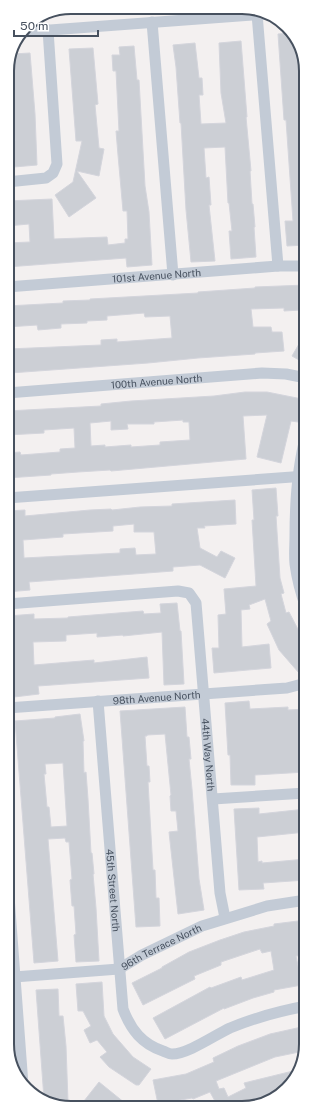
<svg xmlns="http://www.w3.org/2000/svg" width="313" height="1115" font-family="'Public Sans',sans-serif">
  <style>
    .building { fill: #cccfd5; stroke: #d4d5dc; fill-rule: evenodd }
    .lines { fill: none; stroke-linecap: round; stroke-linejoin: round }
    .minor { stroke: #c3cbd6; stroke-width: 11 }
    .labels { text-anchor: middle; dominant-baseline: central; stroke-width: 3; stroke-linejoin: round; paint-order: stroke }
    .street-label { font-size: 10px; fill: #47515f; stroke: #fff }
    .rim { fill: none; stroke: #47515f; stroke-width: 2 }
  </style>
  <rect width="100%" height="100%" fill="#f3f0f0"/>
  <path class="building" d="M292 33 305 62 306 245 287 246 285 221H293L286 120H284L278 34Z
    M241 41 247 117H246L251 171H250L252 204H253L255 227H254L256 257 231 259 229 231H232L229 203H228L225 147 204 148 206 178 209 177 211 205H209L215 261 191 262 186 210 181 123H180L176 67 173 45 195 43 199 78H202L203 95H199L201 124 226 123 221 93 219 43Z
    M134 46 137 80H139L145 186 149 212 152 265 127 267 126 258 7 267V243L30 242 29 224 7 226V201L52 199 54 239 107 237 108 245 125 243V239H128L127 211H123L118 155 116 131H119L116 71H113L112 55H120L119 47Z
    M93 48 98 104 95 105 99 148 104 149 99 176 77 171 96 198 69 217 55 195 73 182 82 141H76L69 49Z
    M30 53 35 114 37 165 14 167 12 141H15L13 110 9 111 7 67 13 54Z
    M306 285V304H301V310L284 311V308L251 309 253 327H271L272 332H282L284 351 255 353V354L198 358 148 363 10 373 8 349 101 345V340L117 339V342L172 338 170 316 145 317 144 313 107 316V320L87 321V323L61 324V328L38 330 37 325 7 327V306L63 303V301L90 300V299L198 293V292L255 288V287Z
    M306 332V364L292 356Z
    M245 392H267L302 399 298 422 291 421 281 463 257 457 267 415 243 416 246 459 111 471 110 470 78 472 51 474V475L7 478V453L20 452 21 455 60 452V449L75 448 74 428 44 430V433L7 435V411L101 406V404L131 401 214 396ZM183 420V422H189L190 440 160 442V445L131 447V445L105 447V445L91 446 90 423 111 421V430L128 429 127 424H154V422Z
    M276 488 278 516H276L280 578 284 593 281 594 286 613 289 612 302 637 306 642V668L299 673 279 650 267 624 271 621 265 599 249 605 250 609 241 610 242 647 269 644 271 668 214 673 212 648H219L218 615 226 614 224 589 256 586 252 520H254L252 490Z
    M235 500 236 524 204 526 205 528H197L200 548 217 557 221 551 235 558 225 578 200 565 173 567V571L29 582 30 590 7 592V511L25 510V516L90 510 111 509 112 510 140 507 172 506V504ZM134 524V532H154L156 554 136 555 135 548 120 549V553L24 558 23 540 63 537V534L113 531V526Z
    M177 603 180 631H181L184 684 164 685 162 632 123 636V635L97 637V633L66 635V641L33 642 34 665 94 660V663L147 657 149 678 38 686 39 694 14 697 8 616 34 614V619L68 618V617L143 611 144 614 161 613 160 604Z
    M249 701 250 709 288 707V710L306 709V772L255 775V785H231L230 755H228L225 703Z
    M185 707 187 737H189L191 759H189L192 789 199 879 204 910 178 914 169 832 178 831 176 811H171L170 796 171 795 165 734 147 735V736H145L147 766H149L150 782H148L153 870H155L156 898H159L160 926 136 927 120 711Z
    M80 714 84 741H83L84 773 86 772 88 799 91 853H92L94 874H93L96 908 99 961 76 962 74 935 76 934 74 906H72L70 880 72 879 69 842H66L65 838 48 839 58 961 34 963 15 721 55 718V717ZM63 763 67 826 51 827 49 807H47L44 774H46L45 764Z
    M259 808V814L306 809V832L257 837 258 862 262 861V863L306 859V880L263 883 264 889 239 890 234 809Z
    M306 920V955L296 956 302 985 274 990V992L253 998 224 1009V1008L165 1039 153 1018 210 987 211 988 241 977 242 980 274 970 271 951 262 953 260 949 221 962V965L194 976 195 979 143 1005 132 983 162 968V967L189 952 220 940 244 932 274 926V924Z
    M102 982 104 1016 113 1034 133 1057 151 1069 139 1085H136L109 1067 100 1057 107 1052 97 1040 90 1043 84 1030 91 1026 83 1011H78L76 984Z
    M58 989 59 1016H63L66 1046 68 1102 52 1104 44 1099 36 990Z
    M306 1026V1048L304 1051 275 1057 216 1081 219 1089 224 1088 228 1097 246 1088 244 1083 297 1070 290 1086 251 1107H209L216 1103 210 1092 193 1099 192 1098 158 1104 153 1080 186 1074 214 1062 213 1058 238 1046 270 1034Z
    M99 1082 120 1099 130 1107H91L84 1101Z"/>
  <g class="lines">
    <g class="minor">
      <path d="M257 14 278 266"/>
      <path d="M152 22 173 275"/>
      <path d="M23 32 266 14"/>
      <path d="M7 182 46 178 53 173 57 164 48 30"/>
      <path id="s1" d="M7 287 278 266H306"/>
      <path id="s2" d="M7 393 262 373 286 374 306 378"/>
      <path d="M306 435C297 468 295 502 295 536 295 545 294 554 295 564 297 579 301 594 306 608"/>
      <path d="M7 498 306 476"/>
      <path id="s3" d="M7 604 178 591 189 593 196 603 220 893 225 918"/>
      <path id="s4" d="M98 701 123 1009C131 1030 142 1044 163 1051 166 1052 169 1054 172 1054 188 1054 215 1035 230 1028 254 1018 280 1011 306 1006"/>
      <path id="s5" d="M7 708 287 688 306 683"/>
      <path d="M213 799 306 793"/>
      <path d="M8 883 23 1085"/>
      <path id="s6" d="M14 977 119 969 142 955 202 926 267 906 306 900"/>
    </g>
  </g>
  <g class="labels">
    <g class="street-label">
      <text stroke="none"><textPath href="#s1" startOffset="150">101st Avenue North</textPath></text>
      <text stroke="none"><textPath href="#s2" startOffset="150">100th Avenue North</textPath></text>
      <text stroke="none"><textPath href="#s5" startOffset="150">98th Avenue North</textPath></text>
      <text stroke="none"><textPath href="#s3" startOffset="347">44th Way North</textPath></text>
      <text stroke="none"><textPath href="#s4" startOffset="190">45th Street North</textPath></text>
      <text stroke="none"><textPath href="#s6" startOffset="153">96th Terrace North</textPath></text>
    </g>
  </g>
  <path d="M0 0H313V1115H0ZM71 14H242A57 57 0 0 1 299 71V1044A57 57 0 0 1 242 1101H71A57 57 0 0 1 14 1044V71A57 57 0 0 1 71 14Z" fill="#fff" fill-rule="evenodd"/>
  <path class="rim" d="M71 14H242A57 57 0 0 1 299 71V1044A57 57 0 0 1 242 1101H71A57 57 0 0 1 14 1044V71A57 57 0 0 1 71 14Z"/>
  <path d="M14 30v6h84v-6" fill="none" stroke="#47515f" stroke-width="2"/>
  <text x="20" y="30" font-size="12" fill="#47515f" stroke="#ffffff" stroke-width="3" paint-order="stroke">50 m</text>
</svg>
